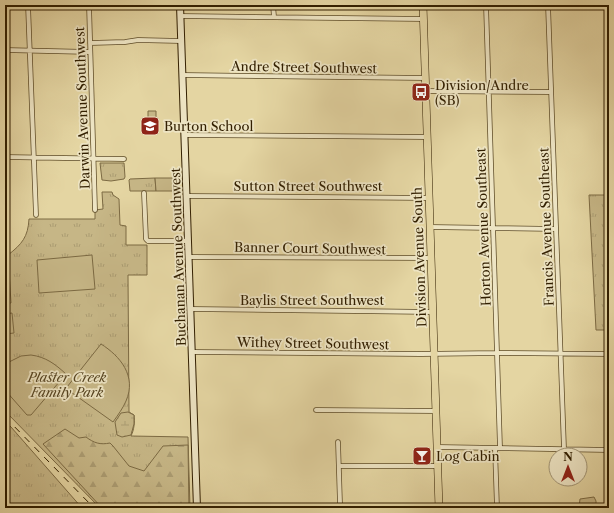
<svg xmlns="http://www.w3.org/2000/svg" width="614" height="513" font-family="'Libre Caslon Text',serif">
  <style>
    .grass { fill: url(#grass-tufts); stroke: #7c6a43 }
    .forest { fill: url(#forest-firs); stroke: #7c6a43 }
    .wetland { fill: url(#wetland-marsh); stroke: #7c6a43 }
    .garden { fill: #c6b686; stroke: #7c6a43 }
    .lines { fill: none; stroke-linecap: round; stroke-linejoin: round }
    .street-casing { stroke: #5e4c28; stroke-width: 5.5 }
    .secondary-casing { stroke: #321f00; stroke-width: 8 }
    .primary-casing { stroke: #321f00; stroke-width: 8 }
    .street { stroke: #ede4c3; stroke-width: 4 }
    .secondary { stroke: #ede4c3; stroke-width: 6 }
    .primary { stroke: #e4d5a2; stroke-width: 7 }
    .rail { stroke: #321f00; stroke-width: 1; stroke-dasharray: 7 7; stroke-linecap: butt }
    .labels { text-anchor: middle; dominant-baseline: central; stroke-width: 3.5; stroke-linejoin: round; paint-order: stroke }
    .street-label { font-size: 13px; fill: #321f00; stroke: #ede4c3 }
    .poi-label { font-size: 13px; fill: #321f00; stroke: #ede4c3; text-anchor: start }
    .park-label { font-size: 13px; font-style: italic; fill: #574522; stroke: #ede4c3 }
  </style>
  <defs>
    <pattern id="grass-tufts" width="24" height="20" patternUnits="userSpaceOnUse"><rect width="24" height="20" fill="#c6b686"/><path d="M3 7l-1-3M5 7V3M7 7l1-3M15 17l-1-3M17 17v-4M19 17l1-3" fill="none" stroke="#ab9c72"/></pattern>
    <pattern id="forest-firs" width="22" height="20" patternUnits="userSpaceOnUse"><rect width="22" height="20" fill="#c6b686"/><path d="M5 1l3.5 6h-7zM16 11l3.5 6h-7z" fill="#ab9c72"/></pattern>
    <pattern id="wetland-marsh" width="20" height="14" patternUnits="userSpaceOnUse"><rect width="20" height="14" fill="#c6b686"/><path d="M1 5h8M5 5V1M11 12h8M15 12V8" fill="none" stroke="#ab9c72"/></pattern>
  </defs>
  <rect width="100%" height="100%" fill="#e4d5a2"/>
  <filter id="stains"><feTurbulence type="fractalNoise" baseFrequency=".005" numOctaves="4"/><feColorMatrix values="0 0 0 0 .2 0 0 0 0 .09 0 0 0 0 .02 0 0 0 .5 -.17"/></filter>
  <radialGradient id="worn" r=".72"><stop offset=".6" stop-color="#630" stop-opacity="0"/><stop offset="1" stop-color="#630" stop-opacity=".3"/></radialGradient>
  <path class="grass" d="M148 111H156V126L148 127Z
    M100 163H124L125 177 124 179 111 181 102 180Z
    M155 178 156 191H130L129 180 130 179Z
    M102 192H112L113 195 119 199 120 225 126 226V245H147V275H128L129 412 134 415C135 422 134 430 131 436L188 437 190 508H100L5 411V303H11L8 255C22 244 28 237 29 219H95V210L103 209Z
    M589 195H609V330H596Z
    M5 421 11 427 82 508H5Z"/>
  <path class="forest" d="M65 429 79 438 86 437C94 443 100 445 110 443L113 446 129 466 144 471 163 446 188 445 189 508H102L43 444Z"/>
  <path class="wetland" d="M128 412 134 415V424L131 435 122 437 117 435 115 422 121 413Z"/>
  <path class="garden" d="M155 178H175V191H156Z
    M92 255 95 289 39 293 37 260Z
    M12 313 14 333 5 334V314Z
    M101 344C120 356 137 376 126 401 123 408 118 415 113 422L68 390 67 387Z
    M31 355C46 357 55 364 66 374L31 415H27L5 390V364L21 356Z
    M594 497 596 501V508H579L580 499Z"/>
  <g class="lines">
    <defs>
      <path id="street" d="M28 5 36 215
        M89 5 95 210
        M273 5 274 17
        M486 5 500 448
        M548 5 564 449
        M180 16 424 19
        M90 43 125 42 138 40 181 41
        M5 50 90 52
        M182 75 425 78
        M426 91 551 92
        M185 135 427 137
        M5 157 124 159
        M144 193 146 239 148 241H188
        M187 196 429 198
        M430 227 556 229
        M189 257 431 258
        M190 309 433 312
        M192 352 421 354 498 353 609 354
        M316 410 436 411
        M338 442 340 504 342 508
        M437 447 609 450
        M495 448 497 508
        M339 466H438"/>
      <path id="secondary" d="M180 5 197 508"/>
      <path id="primary" d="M423 5 439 508"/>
    </defs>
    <use href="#street" class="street-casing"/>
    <use href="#secondary" class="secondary-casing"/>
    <use href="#primary" class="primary-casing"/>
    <use href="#street" class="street"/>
    <use href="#secondary" class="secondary"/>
    <use href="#primary" class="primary"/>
    <path class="rail" d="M5 417 94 508"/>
  </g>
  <defs>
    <symbol id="bus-square" viewBox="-11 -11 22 22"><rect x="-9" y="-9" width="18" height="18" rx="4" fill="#8f2418" stroke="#ede4c3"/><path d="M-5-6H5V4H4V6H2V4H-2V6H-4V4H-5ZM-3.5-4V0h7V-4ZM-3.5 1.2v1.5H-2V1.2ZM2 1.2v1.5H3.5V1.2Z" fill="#fff"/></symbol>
    <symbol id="school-square" viewBox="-11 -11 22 22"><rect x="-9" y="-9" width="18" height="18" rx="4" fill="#8f2418" stroke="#ede4c3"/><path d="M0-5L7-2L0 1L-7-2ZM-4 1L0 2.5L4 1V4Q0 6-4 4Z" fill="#fff"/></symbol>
    <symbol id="bar-square" viewBox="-11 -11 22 22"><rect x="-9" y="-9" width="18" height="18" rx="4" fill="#8f2418" stroke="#ede4c3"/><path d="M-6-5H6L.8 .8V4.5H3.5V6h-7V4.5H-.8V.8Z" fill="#fff"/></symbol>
  </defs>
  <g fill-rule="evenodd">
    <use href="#bus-square" x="410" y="81" width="22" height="22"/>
    <use href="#school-square" x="139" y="115" width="22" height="22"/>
    <use href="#bar-square" x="411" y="445" width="22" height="22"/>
  </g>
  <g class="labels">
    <g class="street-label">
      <text transform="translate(304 67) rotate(1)">Andre Street Southwest</text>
      <text transform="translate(82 108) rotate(-92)">Darwin Avenue Southwest</text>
      <text x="308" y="186">Sutton Street Southwest</text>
      <text transform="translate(483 227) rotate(-92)">Horton Avenue Southeast</text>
      <text transform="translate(546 227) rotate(-92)">Francis Avenue Southeast</text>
      <text transform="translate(310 248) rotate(1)">Banner Court Southwest</text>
      <text transform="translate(178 257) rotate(-92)">Buchanan Avenue Southwest</text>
      <text transform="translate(419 257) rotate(-92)">Division Avenue South</text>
      <text x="312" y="300">Baylis Street Southwest</text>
      <text transform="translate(313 343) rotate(1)">Withey Street Southwest</text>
    </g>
    <g class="poi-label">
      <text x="435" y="85">Division/Andre<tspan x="435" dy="15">(SB)</tspan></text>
      <text x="164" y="126">Burton School</text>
      <text x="436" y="456">Log Cabin</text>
    </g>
    <g class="park-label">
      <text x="67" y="377">Plaster Creek<tspan x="67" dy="15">Family Park</tspan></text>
    </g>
  </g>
  <rect width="614" height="513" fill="none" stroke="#e4d5a2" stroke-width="20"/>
  <rect x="6" y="6" width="602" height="501" fill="none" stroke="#321f00" stroke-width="2"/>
  <rect x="10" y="10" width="594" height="493" fill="none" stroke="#321f00"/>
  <g transform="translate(568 467)"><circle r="19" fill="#ede4c3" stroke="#a29575"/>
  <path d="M0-3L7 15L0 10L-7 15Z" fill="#8f2418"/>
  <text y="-6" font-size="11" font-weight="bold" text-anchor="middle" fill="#321f00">N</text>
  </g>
  <rect width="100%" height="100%" filter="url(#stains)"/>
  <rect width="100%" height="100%" fill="url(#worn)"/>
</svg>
